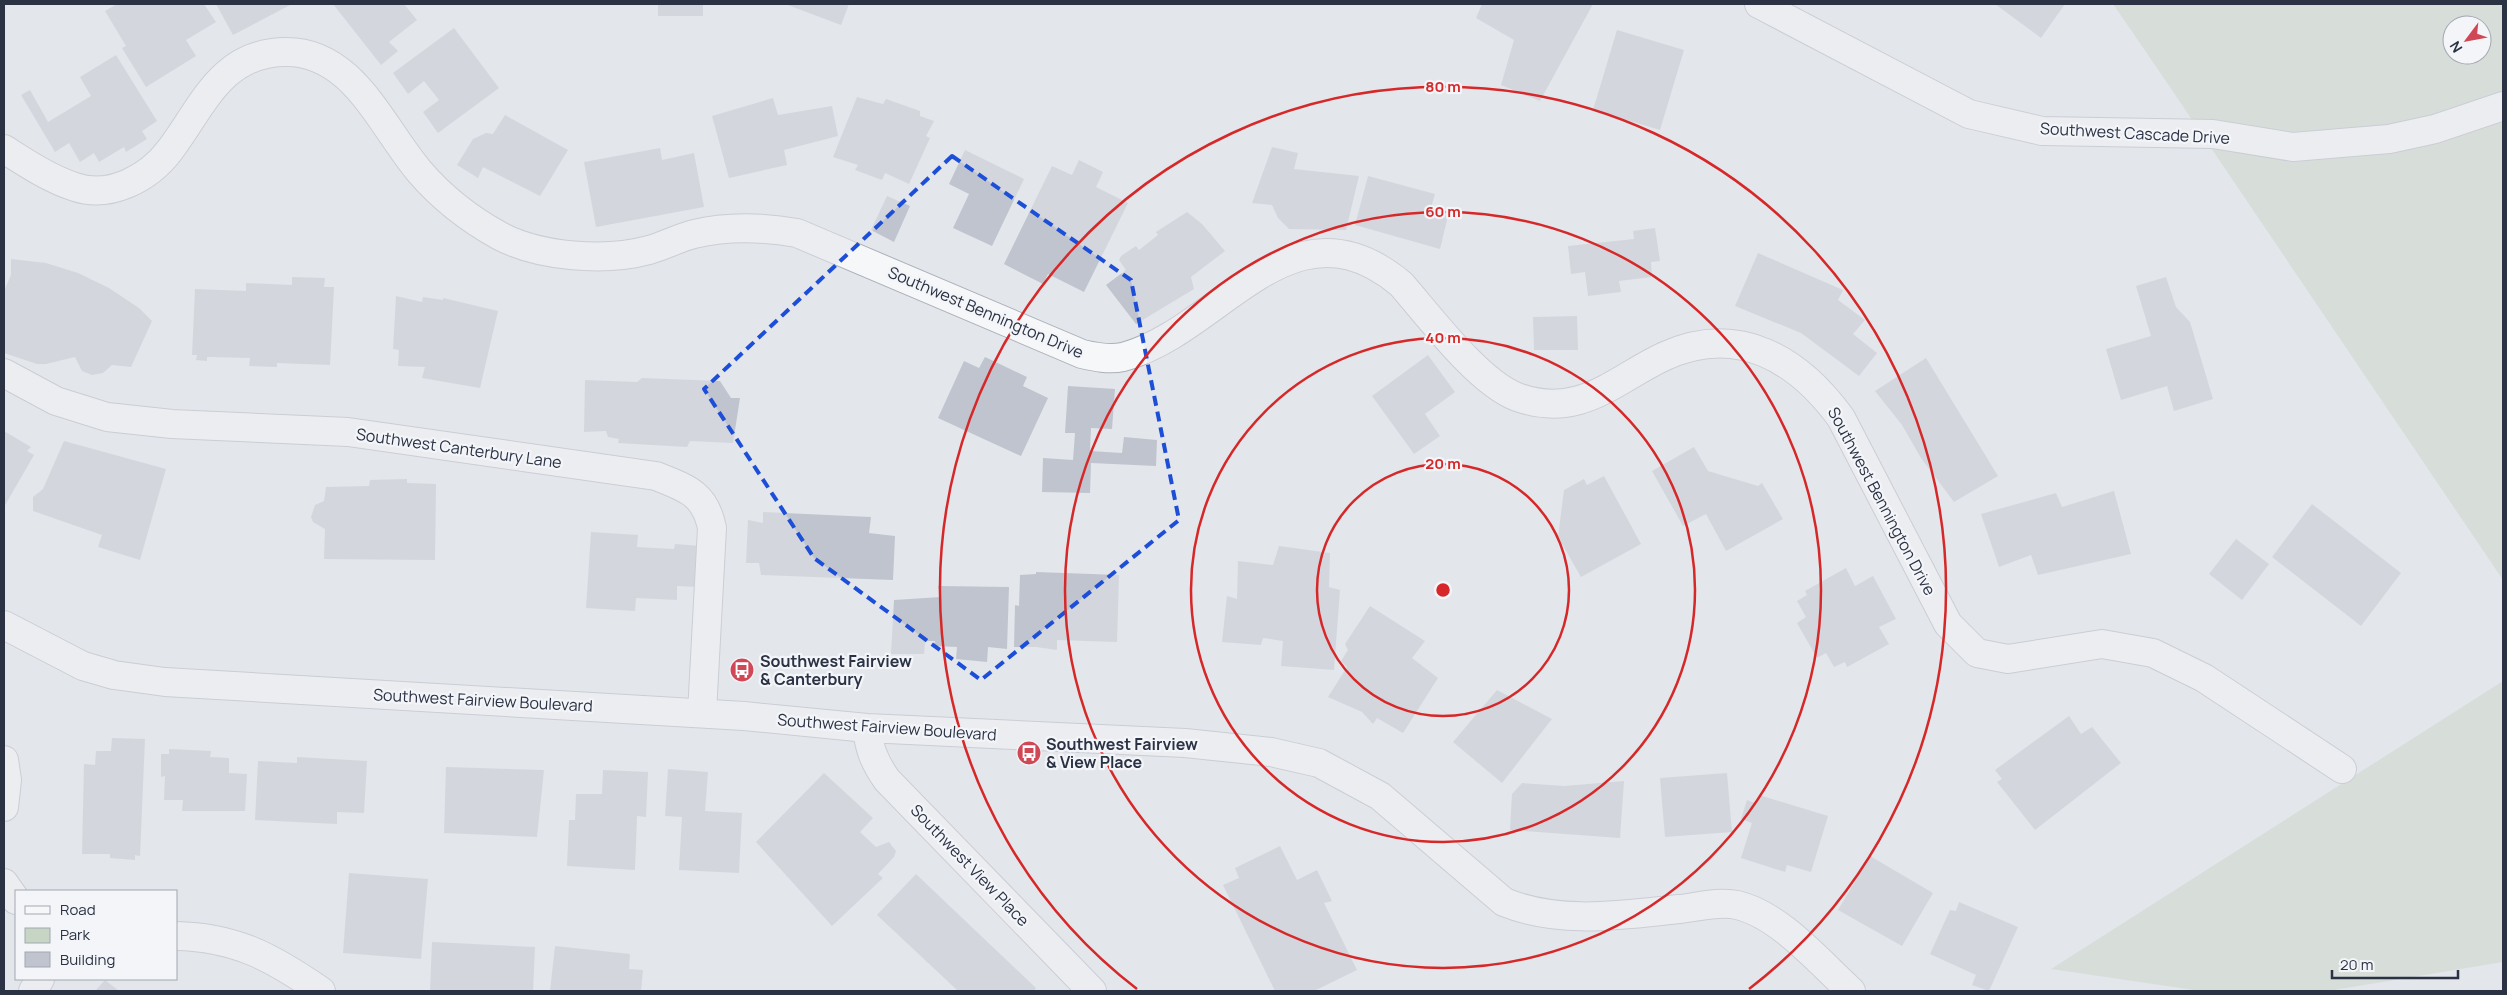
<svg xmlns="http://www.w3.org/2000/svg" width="2507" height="995" font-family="Manrope,sans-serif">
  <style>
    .green { fill: #c7d5c4; fill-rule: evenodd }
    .building { fill: #c0c4ce }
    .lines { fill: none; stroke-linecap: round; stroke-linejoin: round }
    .minor-casing { stroke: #acb0b9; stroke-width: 30 }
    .minor { stroke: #f6f7f9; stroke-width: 28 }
    .marked { fill: none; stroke: #1d4ed8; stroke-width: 4; stroke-dasharray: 10 6; stroke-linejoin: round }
    .ring { fill: none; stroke: #d62828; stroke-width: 2.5 }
    .labels { text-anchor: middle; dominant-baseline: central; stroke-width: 4.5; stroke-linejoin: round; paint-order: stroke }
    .street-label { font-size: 16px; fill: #2a3244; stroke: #f3f5f8 }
    .poi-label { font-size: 16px; font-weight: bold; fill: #2a3244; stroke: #f3f5f8; text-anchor: start }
    .centre { fill: #d62828; stroke: #f3f5f8; stroke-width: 2.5 }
    .ring-label { font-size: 15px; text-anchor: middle; font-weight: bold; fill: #d62828; stroke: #f3f5f8; stroke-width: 4.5; stroke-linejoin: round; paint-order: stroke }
  </style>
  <rect width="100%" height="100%" fill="#e3e6eb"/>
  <path class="green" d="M2113 4H2503V580L2157 68ZM2452 25H2482V55H2452Z
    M2503 681V962L2328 991H2201L2051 969Z"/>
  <path class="building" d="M117 4H204L216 22 186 40 196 56 146 87 122 48 126 46 105 11Z
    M216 4H292L233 35Z
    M333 4H404L417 20 389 42 398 51 381 65Z
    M658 4H703V16H658Z
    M785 4H849L841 25Z
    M1482 4H1593L1540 101 1501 85 1514 40 1476 18Z
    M1995 4H2065L2041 38Z
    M454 28 499 88 438 133 423 112 439 100 424 81 408 94 393 73Z
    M1617 30 1684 50 1660 130 1593 110Z
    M116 55 157 121 142 131 147 139 126 152 124 147 99 162 94 153 80 162 69 143 55 152 21 95 30 90 48 122 91 96 80 77Z
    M857 97 883 104 886 99 920 111V116L934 121 926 136 930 138 909 184 885 173 882 180 855 170 858 165 833 157Z
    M773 98 778 115 832 106 838 136 784 150 787 165 729 178 712 116Z
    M505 115 568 150 540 196 483 167 478 178 457 165 473 139 486 133 493 134Z
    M1272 147 1298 153 1294 169 1359 176 1346 230 1289 229 1278 218 1272 205 1252 203Z
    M660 148 662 160 694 153 704 207 596 227 584 162Z
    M965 150 1024 179 992 246 953 228 969 194 949 184Z
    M1079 160 1103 172 1096 187 1128 203 1084 292 1048 274 1043 284 1004 264 1052 166 1072 175Z
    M1368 176 1435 194 1431 208 1449 212 1440 249 1355 225Z
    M887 196 910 206 894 242 871 230Z
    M1187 212 1202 224 1225 251 1191 277 1194 289 1136 324 1106 285 1126 270 1119 260 1121 256 1136 246 1139 250 1158 235 1156 232Z
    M1655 228 1660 261 1651 262 1652 277 1619 281 1621 292 1588 296 1585 272 1571 274 1568 246 1634 239 1633 231Z
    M1758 253 1843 290 1838 300 1865 320 1853 334 1877 353 1859 376 1801 333 1735 306Z
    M11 259 46 263 78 273 109 288 139 308 152 321 131 367 112 365 103 373 92 375 82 371 75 357 46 364H37L4 353V291L11 275Z
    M292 277 325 278 324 287H334L330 365 277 363V367L249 366 250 358 207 357V361L196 360 197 355H192L195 289 246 291V283L292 285Z
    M2166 277 2176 307 2190 322 2213 399 2174 411 2167 386 2121 400 2106 349 2151 336 2136 286Z
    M396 296 422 302 423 297 443 300V298L498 311 480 388 422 378 425 367 398 366 399 350 393 349Z
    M1577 316 1578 350H1534L1533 317Z
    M1428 355 1455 392 1425 414 1440 436 1414 454 1372 396Z
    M985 357 1027 377 1023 386 1048 398 1021 456 938 418 964 361 979 368Z
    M1926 358 1998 476 1954 502 1921 458 1902 425 1875 391Z
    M642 378 720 381 731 398H740L733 443 690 441 687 447 618 443 619 439 608 437 606 431 584 432 585 380 637 382Z
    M1068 386 1115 389 1112 429 1091 428 1090 451 1122 453 1124 437 1157 440 1156 466 1091 463 1090 493 1042 492 1043 458 1073 460 1075 433H1065Z
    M4 431 31 447 27 451 34 455 4 507Z
    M64 441 166 469 140 560 98 547 102 535 33 511V497L43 489Z
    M1694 447 1708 471 1758 486 1762 483 1783 519 1726 551 1706 514 1683 526 1652 471Z
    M1604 476 1641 544 1581 577 1558 537 1564 490 1584 479 1587 485Z
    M407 479V483L436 484 435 560 324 559 325 529 313 522 311 517 315 505 324 501 326 487 369 486 370 480Z
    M2114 491 2131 554 2038 575 2031 555 1999 567 1981 514 2056 493 2062 507Z
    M2312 504 2401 573 2361 626 2272 557Z
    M763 512 871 517 869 533 895 536 893 580 761 575 759 563H746L748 520 763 523Z
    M591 532 638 535 637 547 674 549 675 544 701 546 698 587 677 586V600L636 598 635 611 586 608Z
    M2236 539 2269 564 2242 600 2209 574Z
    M1279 546 1330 553 1329 587 1340 590 1334 670 1281 666 1283 641 1263 638 1261 645 1222 642 1227 596 1237 599 1238 561 1273 565Z
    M1846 568 1855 586 1873 576 1896 619 1879 627 1889 644 1847 667 1845 662 1834 667 1826 653 1817 658 1797 623 1806 617 1797 601 1807 595 1805 591Z
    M1036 572 1119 575 1117 642 1057 640V650L1036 647H1014L1015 605 1019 606 1020 575 1036 574Z
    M938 586 1009 587 1007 649 988 647 987 662 956 659 957 647 934 646 935 641H925L924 654H891L894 600 941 597Z
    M1370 606 1425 641 1412 658 1438 678 1403 733 1377 718 1373 724 1362 712 1328 697 1347 667 1341 661 1348 650 1345 644Z
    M1497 690 1552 719 1502 783 1453 742Z
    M2069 716 2081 734 2092 727 2121 763 2035 830 1997 782 2002 779 1995 770Z
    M112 738 145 739 140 856 135 855V860L110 858V854H82L84 764 95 765 96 751H111Z
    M169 749 211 751 210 757 229 758V773L247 774 245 811H182L183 800H164L165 776 161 777V754H169Z
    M297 757 367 761 364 813 337 812V824L255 820 258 761 297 763Z
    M446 767 544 770 537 837 444 833Z
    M668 769 708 772 705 811 742 813 739 873 679 870 682 817 665 816Z
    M603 770 648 772 646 817 637 816 635 870 567 866 569 820H575L576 794H602Z
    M824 773 873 818 860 832 876 847 889 842 896 851 894 857 878 874 883 878 832 926 756 842Z
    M1727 773 1732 832 1665 837 1660 778Z
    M1624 781 1620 838 1510 830 1512 794 1522 783 1564 786Z
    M1759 795 1828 816 1811 872 1787 865 1785 872 1741 858 1752 823 1741 819 1747 800 1757 804Z
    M1280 846 1297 880 1317 870 1332 901 1324 903 1357 970 1314 991H1275L1223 885 1239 878 1235 868Z
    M1870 856 1933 893 1902 946 1838 910Z
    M349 873 428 879 421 959 343 953Z
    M916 874 1036 988 1034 991H958L877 915Z
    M1959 902 2018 927 1989 991 1972 985 1976 975 1930 954 1950 910 1956 911Z
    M432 942 535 947 533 991H430Z
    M555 946 630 954 629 969 643 970 641 991H550Z
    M105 980 119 991H95Z"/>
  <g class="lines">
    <defs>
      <path id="minor" d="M1759 4 1969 114 2042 131 2213 134 2293 147 2389 139 2435 129 2503 106
        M4 149C26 163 50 179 75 187 110 199 149 178 170 150 202 108 220 54 283 52 352 49 381 126 419 171 442 198 469 219 500 236 540 257 605 262 649 250 664 246 678 238 694 234 727 226 763 227 797 233L1082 354C1095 357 1109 360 1123 357 1221 331 1291 192 1401 284 1430 317 1478 382 1517 397 1580 420 1615 379 1665 356 1738 323 1798 359 1841 418L1948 624 1977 653 2008 659 2102 644 2153 653 2204 678 2342 769
        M4 373 56 401 107 417 172 424 348 432 656 476C686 488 705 493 712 528L702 713
        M4 625 83 666 114 675 165 682 744 716 867 728 1185 743 1271 752 1319 763 1380 796 1504 902C1561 925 1621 915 1680 909 1697 907 1720 901 1737 905 1780 915 1819 962 1851 991
        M867 728C869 749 875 763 887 780L1092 991
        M4 760 7 780 4 807
        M4 883 16 900
        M176 936C236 937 273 958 321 991
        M33 991 40 979"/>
    </defs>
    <use href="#minor" class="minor-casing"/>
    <use href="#minor" class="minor"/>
  </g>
  <path d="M0 0H2507V995H0ZM952 156 1131 280 1179 520 981 680 814 558 704 389Z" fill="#e3e6eb" fill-opacity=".55" fill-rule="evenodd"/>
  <path class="marked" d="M952 156 1131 280 1179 520 981 680 814 558 704 389Z"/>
  <g class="ring">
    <circle cx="1443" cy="590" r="126"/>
    <circle cx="1443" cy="590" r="252"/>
    <circle cx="1443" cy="590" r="378"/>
    <path d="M1137 989A503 503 0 1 1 1749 989"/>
  </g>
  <defs>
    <symbol id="bus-disc" viewBox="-11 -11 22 22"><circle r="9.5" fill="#d04855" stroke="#f3f5f8"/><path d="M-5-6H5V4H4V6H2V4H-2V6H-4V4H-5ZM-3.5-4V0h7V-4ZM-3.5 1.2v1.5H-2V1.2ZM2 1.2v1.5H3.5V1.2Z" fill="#fff"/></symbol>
  </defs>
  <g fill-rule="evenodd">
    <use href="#bus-disc" x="728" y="656" width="28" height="28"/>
    <use href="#bus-disc" x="1015" y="739" width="28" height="28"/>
  </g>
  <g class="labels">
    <g class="street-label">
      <text transform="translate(2135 133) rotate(3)">Southwest Cascade Drive</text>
      <text transform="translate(986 312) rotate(23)">Southwest Bennington Drive</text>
      <text transform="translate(459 448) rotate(8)">Southwest Canterbury Lane</text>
      <text transform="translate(1882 501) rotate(62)">Southwest Bennington Drive</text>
      <text transform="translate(483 700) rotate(3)">Southwest Fairview Boulevard</text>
      <text transform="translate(887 727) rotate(4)">Southwest Fairview Boulevard</text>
      <text transform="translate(970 865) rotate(46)">Southwest View Place</text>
    </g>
    <g class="poi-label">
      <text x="760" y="661">Southwest Fairview<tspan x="760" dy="18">&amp; Canterbury</tspan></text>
      <text x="1046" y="744">Southwest Fairview<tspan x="1046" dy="18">&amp; View Place</tspan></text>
    </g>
  </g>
  <circle cx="1443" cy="590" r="8" class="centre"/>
  <g class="ring-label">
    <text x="1443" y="92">80 m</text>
    <text x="1443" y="217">60 m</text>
    <text x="1443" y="343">40 m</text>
    <text x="1443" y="469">20 m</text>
  </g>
  <rect width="2507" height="995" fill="none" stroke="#2a3244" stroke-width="10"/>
  <rect x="15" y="890" width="162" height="90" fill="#f3f5f8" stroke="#a3a7b0"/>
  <rect x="25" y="906" width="25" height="8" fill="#f6f7f9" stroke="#a3a7b0"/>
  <text x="60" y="915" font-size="15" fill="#2a3244">Road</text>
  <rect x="25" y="928" width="25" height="15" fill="#c7d5c4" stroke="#a3a7b0"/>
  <text x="60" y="940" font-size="15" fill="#2a3244">Park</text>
  <rect x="25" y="952" width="25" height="15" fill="#c0c4ce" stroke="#a3a7b0"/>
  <text x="60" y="965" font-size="15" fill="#2a3244">Building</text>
  <g transform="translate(2467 40) rotate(238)"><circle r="24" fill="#f3f5f8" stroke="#a3a7b0"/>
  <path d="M0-4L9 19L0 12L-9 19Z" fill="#d04855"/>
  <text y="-8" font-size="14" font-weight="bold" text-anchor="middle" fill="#2a3244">N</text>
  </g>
  <path d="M2332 970v8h126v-8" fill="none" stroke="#2a3244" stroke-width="2.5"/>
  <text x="2340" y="970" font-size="15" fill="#2a3244" stroke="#f3f5f8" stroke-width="4" paint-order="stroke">20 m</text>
</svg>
